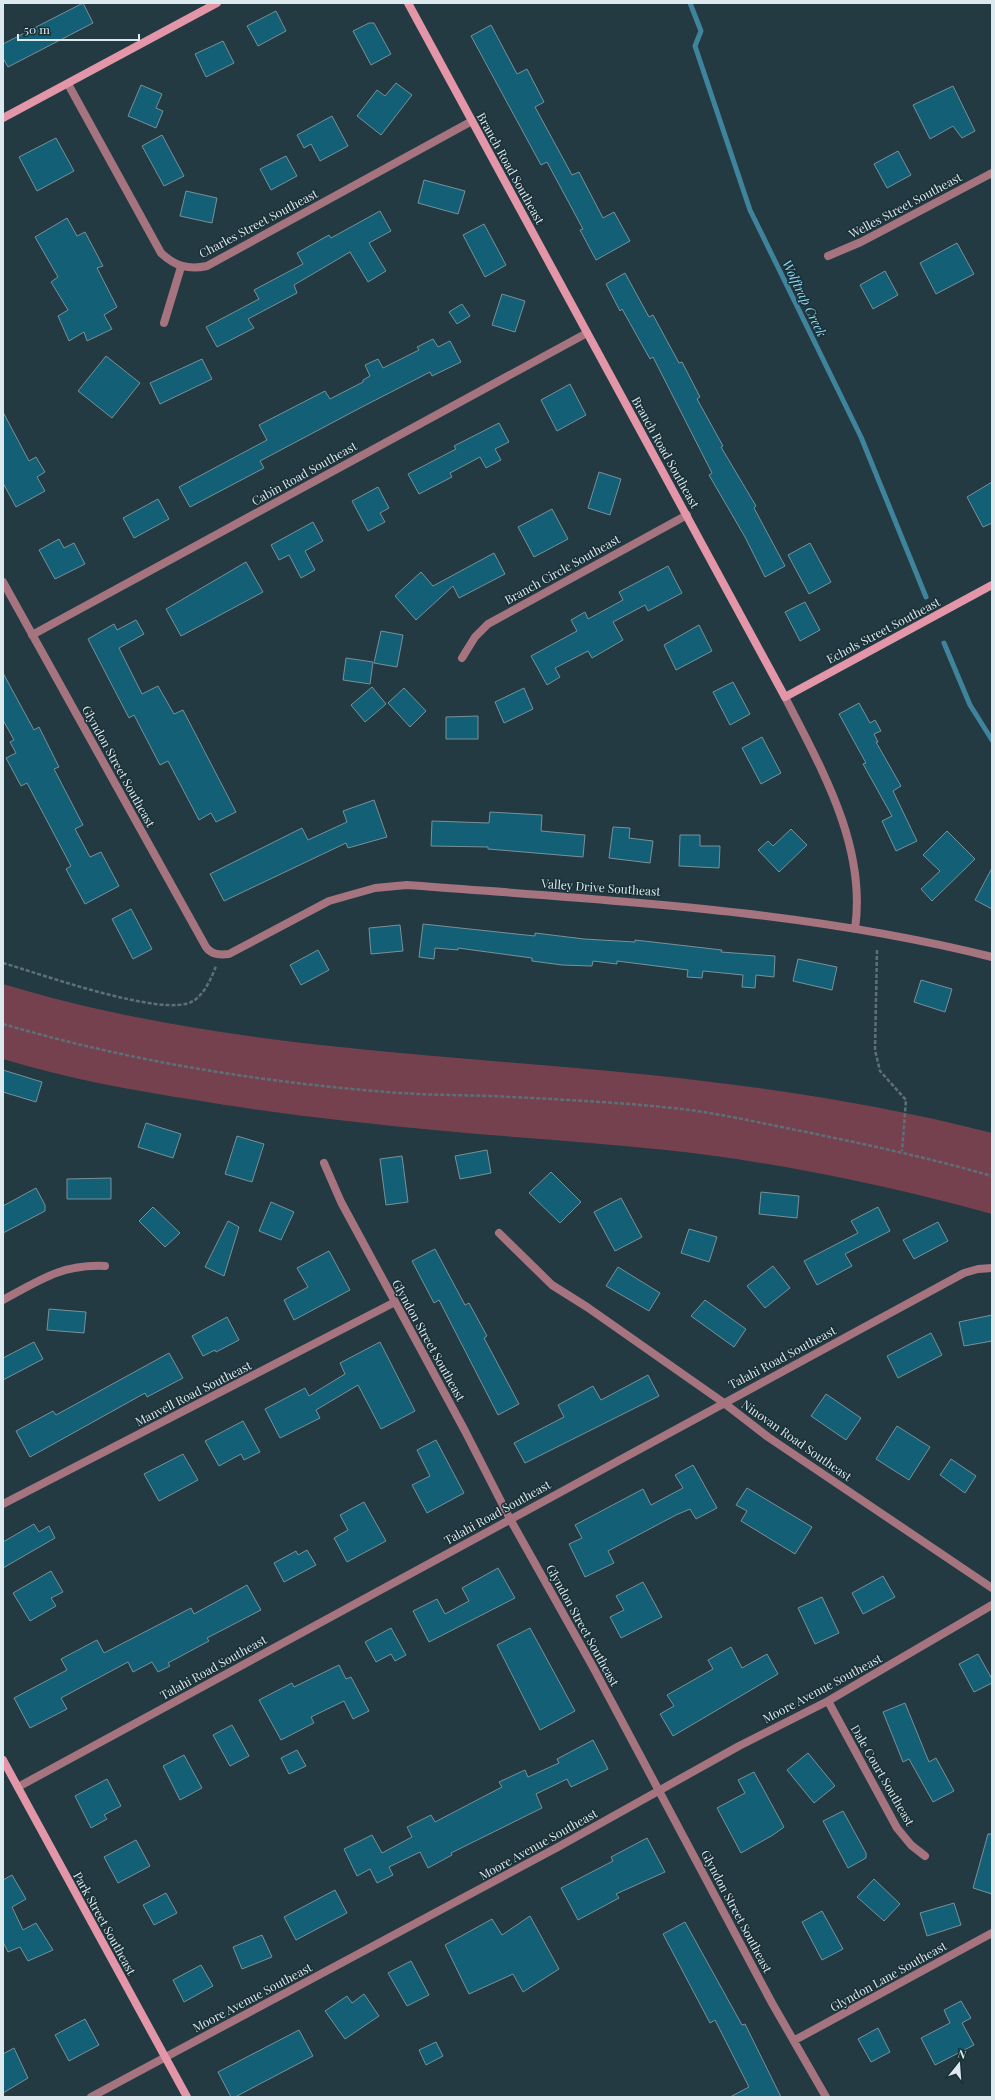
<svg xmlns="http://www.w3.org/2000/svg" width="995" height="2100" font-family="'Playfair Display',serif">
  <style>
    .green { fill: #76414e }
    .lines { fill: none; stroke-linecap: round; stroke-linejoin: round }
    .stream { stroke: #3f849c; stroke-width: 5 }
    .building { fill: #136076; stroke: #789099 }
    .path { stroke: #5d7077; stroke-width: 2.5; stroke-dasharray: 4 2; stroke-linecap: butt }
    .street { stroke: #a5747f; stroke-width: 8 }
    .secondary { stroke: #e396a8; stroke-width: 8 }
    .labels { text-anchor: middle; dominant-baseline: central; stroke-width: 3; stroke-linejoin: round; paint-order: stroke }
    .street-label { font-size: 12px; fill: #dce9ee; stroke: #1a3037 }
    .water-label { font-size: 13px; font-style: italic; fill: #8fdefb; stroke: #1a3037 }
  </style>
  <rect width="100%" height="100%" fill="#243a42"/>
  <path class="green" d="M3 984C213 1048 433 1053 650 1075 765 1087 880 1104 992 1133V1214C885 1185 777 1162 666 1150 593 1142 519 1138 445 1131 362 1123 278 1114 195 1100 131 1090 65 1078 3 1059Z"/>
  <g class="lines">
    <path class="stream" d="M690 3 701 31 695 46 750 210 861 437 926 597
      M944 643 970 705 992 740"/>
  </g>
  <path class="building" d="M83 3 93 23 8 67 3 58V44Z
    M276 11 286 31 258 46 247 26Z
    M369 23H374L391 54 371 65 353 31Z
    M491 25 517 74 527 69 544 102 535 107 572 175 579 172 603 218 614 212 630 241 596 260 580 230 583 229 547 162 541 165 471 36Z
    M223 41 234 63 206 77 195 54Z
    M396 83 412 95 381 135 357 116 377 90 385 96Z
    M141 85 162 94 156 108 163 111 156 128 128 116Z
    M953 86 975 131 962 138 953 126 930 139 913 105Z
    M332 116 348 146 320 161 311 144 304 148 297 135Z
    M162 135 184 176 164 186 142 146Z
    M56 138 74 171 37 191 19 157Z
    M898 151 911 175 887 188 874 164Z
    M286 156 297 176 271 190 260 169Z
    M424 180 465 191 458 214 418 203Z
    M186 191 217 198 212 223 180 216Z
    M380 211 391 231 369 243 386 271 368 282 350 252 294 285 297 293 248 319 254 328 217 347 206 327 259 299 254 290 303 264 297 253 329 235 331 238Z
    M67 218 77 236 85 232 103 266 97 268 117 307 104 315 112 329 87 341 84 332 69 341 58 316 68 310 51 282 58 277 35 237Z
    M484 224 506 265 485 277 463 235Z
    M957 243 974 274 936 294 920 263Z
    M885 271 898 295 873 309 860 285Z
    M625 273 649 317 653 315 679 363 682 362 700 397 697 399 723 446 721 447 756 506 754 508 785 566 765 577 745 537 709 475 712 473 653 357 650 359 622 309 620 311 606 284Z
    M502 294 525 301 515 332 492 325Z
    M462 304 470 316 457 324 449 312Z
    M433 339 438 347 450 341 461 362 432 376 430 372 360 408 260 461 264 468 190 507 179 487 267 440 259 425 325 391 330 399 363 382V380L370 376 365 365 378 359 383 368 419 350 417 347Z
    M106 356 140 383 112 418 78 391Z
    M202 359 212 379 160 404 150 383Z
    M570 384 586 415 557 431 541 400Z
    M3 412 29 461 36 457 45 472 37 477 45 491 16 507 3 483Z
    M499 423 509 442 495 449 501 460 486 468 480 457 450 473 452 477 419 494 408 474 456 449 454 446Z
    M599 472 621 479 610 515 588 508Z
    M992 482V523L983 527 967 497Z
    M378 487 389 508 380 513 385 522 368 531 352 501Z
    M158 499 169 519 134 538 123 518Z
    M552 509 568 539 534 557 518 527Z
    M313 522 323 541 305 551 315 570 301 578 289 555 279 560 271 545Z
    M59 539 64 548 74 543 85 564 55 579 39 550Z
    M810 543 831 582 809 594 788 555Z
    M494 553 505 574 459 598 453 586 416 620 395 596 421 572 433 586Z
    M246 562 263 592 181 636 166 609Z
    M668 566 682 593 648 611 645 605 613 622 623 640 592 658 588 651 555 668 560 677 547 685 531 656 577 631 571 620 585 612 588 619 623 600 619 592Z
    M805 602 820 630 800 641 785 612Z
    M136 620 144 634 119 648 142 694 158 686 174 714 183 710 236 812 216 822 211 813 199 820 168 761 160 765 134 715 129 718 88 639 114 624 117 630Z
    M699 625 712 651 676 670 664 645Z
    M381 631 403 635 397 667 374 663Z
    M346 658 373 662 370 684 343 680Z
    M3 673 34 730 39 727 59 767 54 769 83 825 75 829 90 857 101 852 119 886 85 904 66 869 71 866 27 783 21 786 6 758 16 753 10 742 14 740 3 720Z
    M733 682 750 714 730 725 713 692Z
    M372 687 386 704 365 722 351 705Z
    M404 688 426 711 410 727 388 703Z
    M524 688 533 709 504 723 495 702Z
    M859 703 870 723 875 720 881 731 874 734 878 742H876L901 786 893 791 917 841 896 851 882 821 892 816 863 764 866 763 839 714Z
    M478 716V739H446V717Z
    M762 737 781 773 761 784 742 748Z
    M374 800 387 837 348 848 346 843 224 901 210 874 302 828 308 840 347 822 343 811Z
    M490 812 542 815 541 831 585 835 583 857 488 849V847L431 846 432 821 489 823Z
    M613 827 630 828 629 838 653 841 650 863 609 858Z
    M791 829 807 845 779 872 758 850 768 841 773 846Z
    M947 831 975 859 932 901 921 889 940 871 923 855Z
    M680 835H700V846H720L719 868 679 866Z
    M992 868V909L975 900Z
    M131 909 152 949 133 959 112 919Z
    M423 924 535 936V933L584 939 635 942V940L722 950 721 952 775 956 774 977 756 975 755 988 742 987 743 975 703 971 702 978 687 977 688 970 617 961V964L593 961 592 966 562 965 532 961V958L458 948V950L435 948 434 959 419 957Z
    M400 925 403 951 371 954 369 928Z
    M318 950 329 970 301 985 290 965Z
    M798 959 837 967 832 990 793 981Z
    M921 980 952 989 945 1012 914 1002Z
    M3 1070 42 1082 36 1102 3 1092Z
    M146 1123 181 1134 173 1158 138 1147Z
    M237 1136 264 1144 252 1182 225 1174Z
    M487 1150 491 1173 460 1179 455 1156Z
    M402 1156 408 1202 386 1205 380 1159Z
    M551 1172 581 1202 560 1223 529 1193Z
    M111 1178V1199H67V1179Z
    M36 1188 45 1205V1211L3 1233V1206Z
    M761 1192 799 1196 797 1218 759 1214Z
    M621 1198 642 1237 615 1251 594 1212Z
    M271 1202 294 1212 281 1240 259 1231Z
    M153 1207 180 1233 165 1247 139 1221Z
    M878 1207 890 1231 845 1254 852 1266 817 1285 804 1261 858 1233 851 1221Z
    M228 1221 239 1227 224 1276 205 1267Z
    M938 1222 948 1241 914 1259 903 1240Z
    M689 1229 717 1237 709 1262 681 1253Z
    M435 1249 465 1305 469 1303 487 1336 484 1338 519 1404 498 1415 439 1300 434 1303 412 1261Z
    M329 1251 350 1290 294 1320 284 1300 308 1287 297 1268Z
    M773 1266 790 1288 765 1308 747 1286Z
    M618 1267 660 1293 649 1311 606 1286Z
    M705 1300 746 1329 734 1347 691 1316Z
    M49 1309 86 1312 84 1333 47 1330Z
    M992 1315V1341L964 1346 959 1322Z
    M227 1317 239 1340 216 1352 215 1350 203 1356 192 1336Z
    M931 1333 942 1355 898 1378 887 1356Z
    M34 1342 43 1359 3 1380V1358Z
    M380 1342 415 1411 381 1429 358 1385 316 1410 320 1418 280 1438 265 1409 305 1388 309 1396 345 1374 340 1363Z
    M169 1353 183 1378 147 1397 145 1393 30 1457 16 1431 53 1411 56 1415Z
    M648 1375 659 1396 525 1463 514 1443 564 1417 558 1405 593 1386 601 1400Z
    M826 1394 861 1418 846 1440 811 1416Z
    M243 1421 260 1452 244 1460 241 1454 219 1466 205 1441Z
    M897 1426 930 1447 909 1480 876 1459Z
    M436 1440 464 1493 427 1513 412 1485 430 1476 417 1450Z
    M183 1454 198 1480 159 1501 144 1474Z
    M951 1459 976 1476 965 1493 940 1475Z
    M693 1465 717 1508 696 1519 690 1509 676 1515 608 1551 614 1563 585 1577 569 1544 582 1538 575 1525 643 1489 651 1505 683 1488 675 1475Z
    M747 1488 812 1527 795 1554 741 1521 747 1511 736 1505Z
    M364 1502 386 1541 347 1562 334 1538 348 1530 340 1515Z
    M34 1524 39 1532 49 1526 55 1538 3 1568V1542Z
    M307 1550 316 1565 284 1582 274 1563 296 1551 298 1555Z
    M498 1568 515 1598 429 1642 413 1611 437 1599 445 1614 469 1601 462 1588Z
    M51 1571 63 1592 51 1598 56 1606 30 1621 13 1593Z
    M883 1576 895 1597 863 1614 852 1593Z
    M643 1582 662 1617 621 1638 610 1617 624 1610 616 1596Z
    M247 1585 261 1610 207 1638 209 1641 168 1663 170 1666 158 1672 152 1662 133 1672 128 1662 61 1698 67 1709 30 1728 14 1698 67 1670 61 1659 97 1640 104 1653 191 1608 194 1614Z
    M822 1597 839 1633 815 1644 798 1608Z
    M391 1628 406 1655 395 1661 391 1654 376 1662 365 1642Z
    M530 1628 575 1711 540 1730 497 1645Z
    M731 1647 742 1668 767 1654 778 1674 673 1736 660 1714 674 1706 667 1695 713 1669 708 1660Z
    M978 1654 992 1679V1683L974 1692 959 1664Z
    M339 1665 346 1679 351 1677 369 1711 353 1719 344 1701 311 1717 314 1723 281 1740 259 1700 292 1683 294 1687Z
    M905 1703 929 1762 936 1758 954 1791 933 1802 909 1759 903 1762 883 1712Z
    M232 1725 249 1756 230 1766 213 1735Z
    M593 1740 608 1769 571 1787 567 1779 536 1794 542 1808 451 1853 452 1855 428 1868 420 1852 389 1867 393 1875 377 1883 370 1869 357 1876 344 1849 372 1835 382 1853 412 1837 407 1827 431 1815 435 1822 502 1787 499 1782 525 1770 528 1777 559 1763 557 1759Z
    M297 1750 306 1766 289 1774 281 1758Z
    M808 1753 835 1786 814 1803 787 1770Z
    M184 1755 202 1788 180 1800 163 1766Z
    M754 1772 784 1827 773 1835 741 1853 717 1808 745 1793 738 1780Z
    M107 1779 121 1806 104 1815 107 1819 91 1828 75 1796Z
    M843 1811 866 1853V1858L848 1868 823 1821Z
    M988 1834H992V1894L973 1888Z
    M647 1838 665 1872 616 1894 619 1898 578 1920 561 1888 613 1861 611 1857Z
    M136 1840 150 1866 118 1883 104 1857Z
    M12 1875 26 1899 12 1907 23 1930 36 1923 53 1950 28 1961 20 1947 8 1952 3 1942V1880Z
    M874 1879 900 1904 884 1921 857 1897Z
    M335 1890 347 1913 296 1940 284 1917Z
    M166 1893 177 1913 154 1925 143 1905Z
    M954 1903 961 1925 927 1936 920 1913Z
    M822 1911 843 1949 822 1960 802 1922Z
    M530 1916 559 1969 523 1992 513 1974 469 1994 445 1945 492 1919 502 1935Z
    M685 1922 742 2025 745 2024 781 2097H730L749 2087 715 2020 710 2023 663 1934Z
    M262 1935 272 1957 242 1969 233 1947Z
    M411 1961 429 1995 407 2006 388 1973Z
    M201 1965 213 1986 184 2002 173 1980Z
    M364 1994 379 2016 345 2039 325 2011 347 1996 352 2003Z
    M961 2001 971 2018 962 2023 974 2045 935 2065 921 2038 950 2023 944 2010Z
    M85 2019 99 2045 69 2061 55 2035Z
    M878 2028 890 2052 871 2062 858 2039Z
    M299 2030 313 2056 235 2097H231L218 2072Z
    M436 2042 443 2056 426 2065 419 2050Z
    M14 2048 28 2078 3 2093V2054Z"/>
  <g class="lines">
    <path class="path" d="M877 950 875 1050 880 1071 906 1100 902 1151
      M3 963C38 973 165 1019 193 1001 204 995 212 977 216 966
      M3 1024C132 1062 266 1083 400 1093 430 1095 460 1095 490 1096 554 1099 618 1102 682 1109 722 1114 761 1123 801 1131 865 1144 929 1158 992 1176"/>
    <path class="street" d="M68 84 161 253C175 266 188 270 207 266L472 121
      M828 256 861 242 992 173
      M164 323 181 267
      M3 582 206 947C212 955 220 955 229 954L329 901 375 888 407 885C603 900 801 909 992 957
      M32 635 587 333
      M462 658 475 637 488 624 687 515
      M785 697C821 768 867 846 855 929
      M324 1163 341 1202 465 1431 510 1519 593 1667 772 2003 826 2097
      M499 1233 552 1285 587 1307 724 1403 768 1437 992 1588
      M3 1300C40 1280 62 1264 105 1266
      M3 1504 395 1302
      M828 1701 897 1828 911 1845 925 1856
      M18 1787 964 1273 978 1269 992 1268
      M795 2040 992 1933
      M91 2097 558 1847 739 1746 828 1701 992 1605"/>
    <path class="secondary" d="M408 3 785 697 992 585
      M3 118 217 3
      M3 1760 187 2097"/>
  </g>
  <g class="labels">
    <g class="street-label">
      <text transform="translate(511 168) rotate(61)">Branch Road Southeast</text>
      <text transform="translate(905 205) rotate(-28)">Welles Street Southeast</text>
      <text transform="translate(258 223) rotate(-28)">Charles Street Southeast</text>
      <text transform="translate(666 452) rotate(61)">Branch Road Southeast</text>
      <text transform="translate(304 473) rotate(-29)">Cabin Road Southeast</text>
      <text transform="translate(562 569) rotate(-29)">Branch Circle Southeast</text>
      <text transform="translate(883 630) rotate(-28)">Echols Street Southeast</text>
      <text transform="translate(119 766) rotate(61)">Glyndon Street Southeast</text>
      <text transform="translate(601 887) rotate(4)">Valley Drive Southeast</text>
      <text transform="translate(429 1340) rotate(61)">Glyndon Street Southeast</text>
      <text transform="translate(782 1357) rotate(-28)">Talahi Road Southeast</text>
      <text transform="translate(193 1393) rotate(-27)">Manvell Road Southeast</text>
      <text transform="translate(797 1440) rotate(35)">Ninovan Road Southeast</text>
      <text transform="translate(497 1512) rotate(-29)">Talahi Road Southeast</text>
      <text transform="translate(583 1625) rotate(61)">Glyndon Street Southeast</text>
      <text transform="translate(213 1667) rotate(-29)">Talahi Road Southeast</text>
      <text transform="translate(822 1688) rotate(-28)">Moore Avenue Southeast</text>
      <text transform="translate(883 1775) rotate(60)">Dale Court Southeast</text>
      <text transform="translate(538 1844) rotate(-29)">Moore Avenue Southeast</text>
      <text transform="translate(737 1911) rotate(62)">Glyndon Street Southeast</text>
      <text transform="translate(105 1923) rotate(61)">Park Street Southeast</text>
      <text transform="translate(888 1976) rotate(-29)">Glyndon Lane Southeast</text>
      <text transform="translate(252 1997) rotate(-28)">Moore Avenue Southeast</text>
    </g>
    <g class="water-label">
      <text transform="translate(805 298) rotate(64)">Wolftrap Creek</text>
    </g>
  </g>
  <rect width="995" height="2100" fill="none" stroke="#dce9ee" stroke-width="8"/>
  <g transform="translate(959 2064) rotate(17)" stroke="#1a3037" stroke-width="3" paint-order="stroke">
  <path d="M0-3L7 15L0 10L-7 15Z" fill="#dce9ee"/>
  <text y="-6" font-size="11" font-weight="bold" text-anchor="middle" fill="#dce9ee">N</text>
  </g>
  <path d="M18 34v6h121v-6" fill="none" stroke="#dce9ee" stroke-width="2"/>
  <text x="24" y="34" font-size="12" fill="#dce9ee" stroke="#1a3037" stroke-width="3" paint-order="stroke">50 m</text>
</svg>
